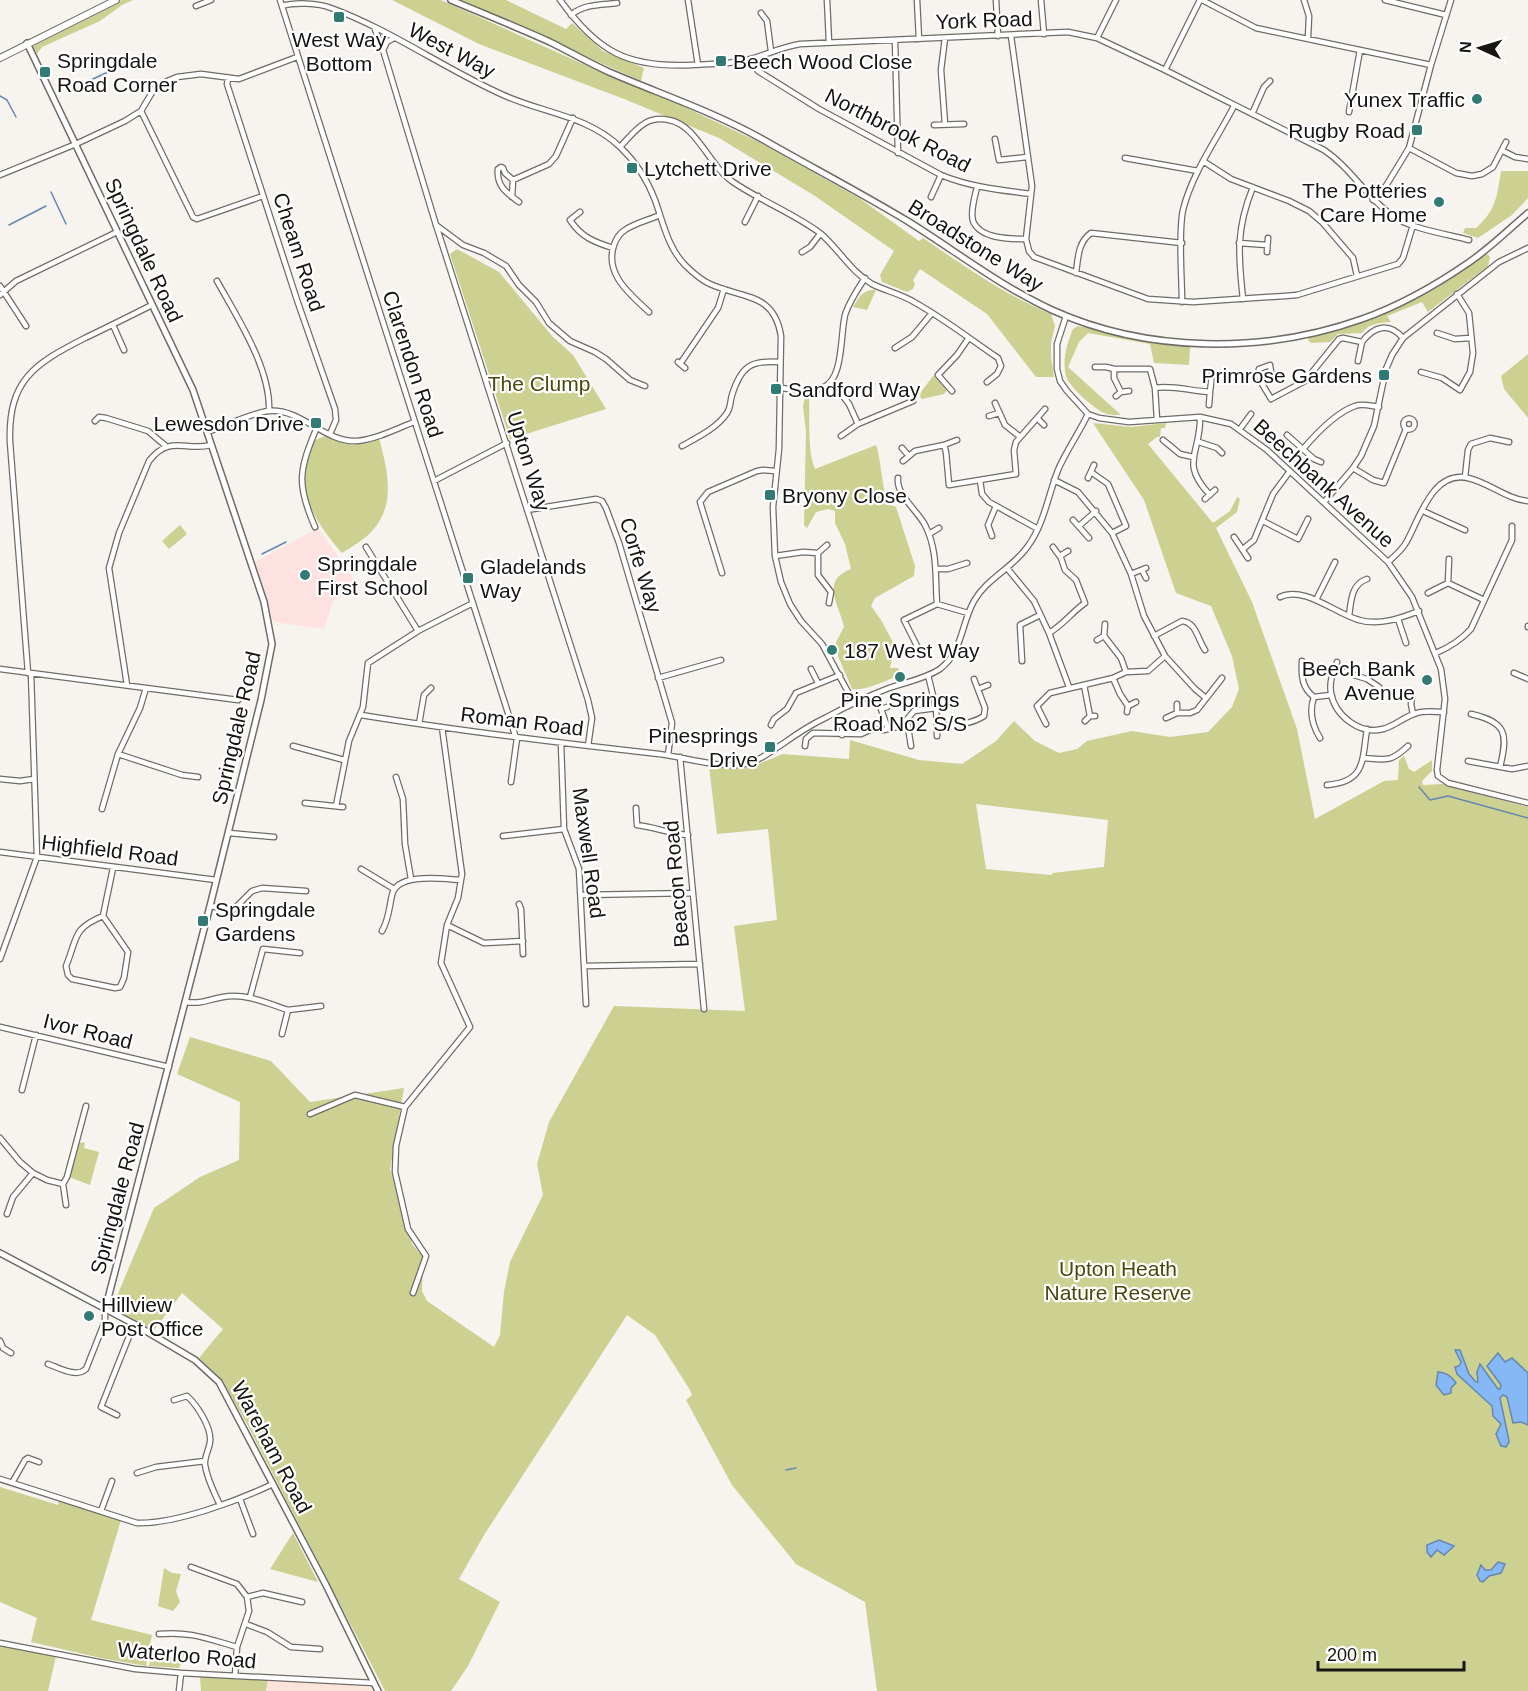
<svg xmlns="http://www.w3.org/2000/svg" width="1528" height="1691" font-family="Helvetica,sans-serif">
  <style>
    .commercial { fill: #fce4da }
    .education { fill: #fee2e1 }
    .green { fill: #ccd090; fill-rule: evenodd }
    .water { fill: #86b8f6; stroke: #6487b2; stroke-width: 1.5 }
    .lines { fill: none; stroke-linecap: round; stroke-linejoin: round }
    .stream { stroke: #6487b2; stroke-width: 1.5 }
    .minor-casing { stroke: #6f6c68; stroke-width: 7 }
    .tertiary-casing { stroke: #6f6c68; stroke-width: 8 }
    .secondary-casing { stroke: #6f6c68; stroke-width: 8 }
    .minor { stroke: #fff; stroke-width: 4.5 }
    .tertiary { stroke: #fff; stroke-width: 5 }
    .secondary { stroke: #fff; stroke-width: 6 }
    .poi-dot { fill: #327a74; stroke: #fff; stroke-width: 2 }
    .labels { text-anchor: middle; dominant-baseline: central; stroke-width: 4.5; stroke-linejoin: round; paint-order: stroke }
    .street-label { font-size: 21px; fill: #161513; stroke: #fff }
    .poi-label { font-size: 21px; fill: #161513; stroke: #fff; text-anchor: start }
    .park-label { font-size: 21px; fill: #484a0c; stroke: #fff }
  </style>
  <rect width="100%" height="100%" fill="#f7f3ef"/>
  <path class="commercial" d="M268 1679 371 1687 372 1691H266Z"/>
  <path class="education" d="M318 528 360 588 333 601 324 629 273 622 255 562Z"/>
  <path class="green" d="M122 0H133L122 5 100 21 42 47 37 54 33 47 37 41Z
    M392 0H441L614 78 680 105 761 143 859 198 919 241 923 238C964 266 1005 295 1051 314L1055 326 1051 343V357L1054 377H1036L987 314 920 269 913 280 915 284 913 289 907 292 882 282 880 275 894 251 815 196 719 138 624 99 479 44Z
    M460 0H506L566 29 572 23 603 51 644 68 641 81Z
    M1501 171H1528V198L1512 215 1478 238 1463 233 1465 228H1476C1496 210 1497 197 1501 171Z
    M457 249 499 272 552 336 573 355 606 409 510 439 450 254Z
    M1486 253 1490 257 1488 266 1428 312 1422 302 1387 316 1391 322C1379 323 1369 323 1362 333L1338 334 1330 342 1311 343 1308 340 1309 337C1375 321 1432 295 1486 253Z
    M876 290 867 310 853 307C859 297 863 289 876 290Z
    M1078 326 1170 344 1227 346V348L1190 347 1189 365 1154 363 1150 344 1088 333 1079 342 1068 367 1121 415C1117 415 1111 415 1107 414 1096 411 1069 387 1066 376 1062 360 1067 343 1073 329Z
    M1528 354V418L1504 389 1501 376Z
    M933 376 938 378 947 390 944 394 922 399 920 397 921 392Z
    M806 394 809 395C810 415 807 452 815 469L876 445C881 458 883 496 888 502 889 504 893 506 896 507L915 566 914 576 875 598 871 606 881 620 895 646 890 668H898L902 673 901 676C885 679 869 691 852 689L838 656 836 642 844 627C840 606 819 581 851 569L845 544 835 523V511L828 509 816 512 807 528 804 525 806 432 803 406Z
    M1093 423 1131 427 1166 423 1165 428H1161L1160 437H1157L1148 444 1213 523 1230 511 1237 497 1240 499 1237 512 1216 528 1252 602 1297 729 1315 819 1384 781 1398 780 1399 760 1404 756 1409 769 1414 772 1432 760V771L1422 781 1423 785 1443 784 1528 807V1691H877L865 1602 796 1564 732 1485 686 1400 692 1395 690 1390 655 1335 627 1315 484 1535 459 1579 500 1602 468 1666 451 1691H385L247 1424 220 1377 199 1358 223 1329 182 1293 154 1330 112 1308 154 1208 200 1177 239 1160 240 1102 177 1074 190 1037 271 1061 310 1102 404 1088 390 1169 412 1244 423 1257 422 1291 427 1301 494 1347 500 1335 504 1292 510 1262 543 1195 537 1164 549 1122 614 1006 745 1011 734 926 777 920 768 829 717 834 709 766 751 767 783 754 849 759 850 740 919 760 962 764 996 741 1014 721 1035 741 1059 753 1077 749 1087 741 1132 731 1170 737 1208 732 1232 707 1239 689 1232 656 1211 606 1176 593 1144 500ZM976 804 1108 820 1104 867 1053 873 1051 875 986 869Z
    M325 436 353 445 379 438C387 469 397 504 372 531 364 540 353 546 342 553 323 531 302 504 304 473 305 462 310 451 313 441Z
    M180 525 187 534 169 549 162 541Z
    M78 1142 85 1143 84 1148 99 1152 90 1185 69 1177Z
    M0 1487 58 1505 59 1500 121 1520 91 1620 152 1635 146 1666 101 1658 31 1642 37 1618 0 1602Z
    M293 1533 318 1582 270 1569Z
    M164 1568 172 1573 181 1574 176 1591 180 1602 173 1611 158 1606Z
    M0 1646 56 1656 48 1691H0Z
    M186 1649 179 1668 149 1666 150 1660C162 1658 177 1659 186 1649Z
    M200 1677 268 1679 266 1691H201Z"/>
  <path class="water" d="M1455 1350H1460L1469 1374 1476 1382H1478L1477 1372 1480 1364 1498 1389H1500L1501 1385 1487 1366 1498 1353 1505 1362 1512 1358 1528 1373V1425L1521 1422 1513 1423 1507 1397 1503 1395 1500 1398 1508 1436 1509 1442 1506 1447 1501 1446 1496 1434 1501 1424 1493 1416 1492 1406 1457 1374 1455 1367 1459 1366 1461 1362Z
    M1438 1372C1446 1372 1452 1377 1456 1383L1451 1388V1393L1444 1395 1436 1385Z
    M1439 1540 1454 1546 1444 1555 1437 1550 1431 1557 1427 1552V1545Z
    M1498 1562 1505 1564 1501 1573 1489 1576 1483 1582 1480 1581 1477 1575 1481 1565 1485 1570H1491Z"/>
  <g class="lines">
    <path class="stream" d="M80 85 136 59
      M0 96 7 100 16 117
      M51 192 66 224
      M9 225 46 206
      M262 554 286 542
      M1419 787 1430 800 1448 796 1528 818
      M786 1470 796 1468"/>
    <defs>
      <path id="minor" d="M280 0 516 738
        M560 0C598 52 627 68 692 65 709 64 726 64 743 61 762 57 780 47 800 44L1068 32 1097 38 1165 70 1324 150C1351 168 1367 198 1394 217 1409 228 1450 235 1469 240
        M688 0 698 65
        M827 0 829 42
        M917 0 919 39
        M996 0 998 36
        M1041 0 1044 34
        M1202 0 1256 28 1431 65
        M1304 0 1309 16 1308 38
        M1385 0 1446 15
        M196 6 211 0
        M282 6C295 2 318 3 331 8 391 30 443 68 501 94 541 113 587 115 620 147 636 162 647 179 655 200 663 222 668 248 685 265 692 272 701 280 710 284 743 299 774 292 781 336L779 449 773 507 775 556 781 582 790 604 801 621 822 644 854 703
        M761 13 767 21 771 51
        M571 15C584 4 600 5 617 3
        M374 27 383 50 436 225 588 700 592 718 588 746
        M1011 36 1032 186 1026 239 1029 251 1034 257 1148 299 1193 302 1285 296 1297 295 1398 264 1403 258 1413 225
        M945 38 941 70 945 124
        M1097 38 1116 0
        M895 40 898 153
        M383 50 387 42 394 38
        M750 59 758 71 819 109 941 175C970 187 1000 190 1031 194
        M1165 70 1200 0
        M228 79 227 84 297 300 335 409 336 420 330 434
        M141 111 193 217 197 219 263 196
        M1349 112 1360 50
        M1252 114 1264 87 1270 81
        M934 125 964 124
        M995 139 999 160 1027 157
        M620 147C635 131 645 115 669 120 697 125 709 166 733 182 761 201 793 213 820 233 839 249 850 271 872 284 886 291 901 294 914 302 943 318 970 339 998 358L1001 366 997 374 987 382
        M1409 148 1456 173 1472 176 1482 174 1493 167 1506 142
        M1503 151 1515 157 1528 159
        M1125 158 1198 171
        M1203 161 1231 179 1289 201 1309 211 1322 222 1353 258 1357 276
        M0 175 76 144 125 121 141 111 154 89 165 82 177 77 201 74 239 79 297 57
        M977 187C975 196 970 211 973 221 980 239 1010 239 1026 239
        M512 197 513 180
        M931 197 941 175
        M1373 200 1384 189 1409 148 1431 65 1451 0
        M519 202C507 193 496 186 498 169L501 167 503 168 505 173 513 180 549 164 556 156 573 118
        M580 212 570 220C581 237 594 242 613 248
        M745 222 758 196
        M436 225 463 245 484 253 506 266 519 285 536 302 549 323 570 341 595 352 606 359 630 380 645 386
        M1239 243 1267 245
        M802 252 810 247 820 234
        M1267 252 1268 238
        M1076 273C1078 258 1078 242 1091 233L1182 243
        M217 281C237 317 271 369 269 411
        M0 286 26 326
        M0 295 16 281 117 232
        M1243 299C1238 254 1236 229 1253 187
        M1182 302C1182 277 1178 233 1183 210 1192 173 1217 139 1234 106
        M649 312C630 294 604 274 614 245 616 239 620 233 625 230 635 223 649 220 660 215
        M1066 316 1057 344V369L1060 381 1067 391 1088 414 1099 418 1129 422 1200 417 1231 424 1267 450 1388 562 1412 597 1441 669 1445 699 1437 770 1438 776 1448 783 1528 803
        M113 325 124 350
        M1437 333 1455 339 1471 338
        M895 348 912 337 932 313
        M1358 361 1362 342
        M678 362 685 368
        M680 364 718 308 724 289
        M1095 367H1106L1114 369
        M1421 372 1442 378 1460 390 1470 372 1473 353 1469 313 1457 294
        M1260 378 1271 372 1270 365 1259 369C1256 378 1267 391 1271 399L1305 381 1339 339 1343 338 1362 342C1374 326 1389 322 1403 338
        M832 382 849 404 858 424
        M780 388C792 389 810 393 822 388 844 380 840 336 845 315 849 302 857 290 865 278
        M1155 388C1172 385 1191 391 1210 392L1212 374
        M952 391 938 375 957 355 968 339
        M1121 392 1114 378V369H1150L1155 388 1157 420
        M1116 396 1121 392 1129 391
        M995 403 1005 425 1019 436
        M1209 405 1210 392
        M989 416 999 413
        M1200 417C1201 454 1179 462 1210 495
        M1037 418 1044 425
        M1403.5 424a5.5 5.5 0 1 1 11 0a5.5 5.5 0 1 1-11 0Z
        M95 421 99 417 106 418 148 431 167 447
        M1240 429 1251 414
        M207 432C223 427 254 412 269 411 301 408 325 443 357 441 377 439 396 429 414 422
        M1287 435 1314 459 1321 462
        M841 436 858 424 913 401
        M1163 440 1180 454 1193 457
        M1199 442 1217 448 1222 453
        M944 445 957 440
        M682 446C698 437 717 428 727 413 731 407 730 401 732 395 741 366 751 360 780 362
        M902 448 908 455
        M1303 449C1315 435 1337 412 1355 406 1362 403 1371 406 1379 407
        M903 461 915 451 944 445 946 452 949 485 1016 474 1014 450 1016 442 1045 409
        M1353 468 1373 480 1384 483 1406 429
        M1091 472 1108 484 1126 526 1112 533
        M1465 477 1468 450 1471 444 1490 438 1509 442
        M898 478C896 495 918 511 925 525 938 550 935 577 937 604
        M1088 478 1094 465
        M980 480 982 494 989 502 1038 529
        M1054 480 1078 492 1112 533 1131 574 1144 616 1165 656 1195 689 1206 698
        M434 481 507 443
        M1205 499 1215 490
        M1325 501 1353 468 1361 456 1374 426 1386 369 1392 355 1403 338 1499 262 1528 248
        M527 510 596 499 602 501 606 508 619 543 672 723 668 755
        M1423 511 1465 530
        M1073 520 1089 538
        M1263 521 1298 539 1308 519
        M1079 526 1096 511
        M315 527C296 484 299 470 317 427
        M929 534 939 528
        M992 536 988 525 996 506
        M1234 537 1248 558
        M366 547 418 631
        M1243 549 1254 540 1273 494 1290 471
        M818 553V575L831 592 829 603
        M775 556 803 552 818 553 827 545
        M1060 556 1068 551
        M1388 562C1395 556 1403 549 1407 541 1420 517 1433 470 1468 478 1490 483 1506 499 1528 501
        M1007 568 1034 601 1049 633 1069 687
        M936 569H948L967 563
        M1142 570 1146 578
        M722 573 700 502 708 492 757 471 763 470 775 471
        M1131 574 1146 568
        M1448 583 1449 559
        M1428 593 1448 583 1484 600
        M1280 597C1304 585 1336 614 1359 620 1379 626 1401 618 1419 611
        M1316 600 1335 562
        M1349 616C1351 602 1351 584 1367 579
        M1398 619 1406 643
        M1528 627V626
        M1049 633C1064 624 1072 612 1085 603L1076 580 1065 570 1061 558 1053 547
        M1104 636 1121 658 1126 672
        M1154 636 1182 621C1196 622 1198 640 1205 650
        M1097 640 1104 636 1105 624
        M913 651 918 648 904 620 937 604 968 613
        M1436 653C1450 647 1461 640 1471 629L1512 540V526
        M1022 661 1020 625 1040 615
        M1302 661C1301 676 1302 688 1314 697L1331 695
        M1337 662C1333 672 1329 682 1331 693 1335 716 1360 735 1383 729 1395 726 1405 716 1417 713 1425 710 1435 712 1444 712
        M0 669 238 700
        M811 669 818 683
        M1334 669 1367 679 1379 687
        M28 673 10 442C8 380 34 364 85 338 108 327 130 316 152 305
        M1514 673 1528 679
        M928 675 936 708 937 726C952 726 972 724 984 716L985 708 974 679
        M658 678 721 660
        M1113 678 1120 694 1128 706
        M127 685 109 568 119 533 149 461C170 434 186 452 211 445
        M1084 685 1090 716
        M978 689 988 685
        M1314 697C1309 711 1312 725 1320 738
        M1412 698 1411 704 1413 714
        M887 707 881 709 888 729
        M1127 712 1128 706 1136 702
        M1177 713H1190L1197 710 1222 678
        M1471 714C1507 722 1508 734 1500 767
        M361 715C460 731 559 743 659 754 683 757 721 769 744 764 760 761 771 751 784 743 798 733 812 724 827 717 847 706 868 696 889 688 906 682 925 679 940 669 963 651 961 624 974 601 987 578 1013 568 1028 546 1044 524 1048 496 1058 470 1066 451 1079 433 1088 414
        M1166 718 1177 713V704
        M907 721 911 746
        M1085 721 1090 716H1095
        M419 724 424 695 431 688
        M1046 724 1037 706 1050 693 1113 678 1126 672 1148 671 1165 656
        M771 725 774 719 787 709 796 693 840 675
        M842 735V725
        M937 736V726
        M561 743 564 829 579 869 586 1004
        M293 746 344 760
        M805 746 806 739 813 733 861 734 872 729 884 730 896 727 903 724 914 711 936 708
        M118 754 182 775 198 777
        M680 757 704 1009
        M1364 758C1387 760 1391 762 1408 746
        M1468 761 1512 769 1528 766
        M396 777 403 799 405 844 411 879
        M0 779 20 781 34 779
        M511 782 517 738
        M1327 785C1366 782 1362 760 1367 729
        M305 803 343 807
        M336 806 349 741 363 707 368 663 418 631 473 603
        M636 808 637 825C655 827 670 834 688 835
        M102 809 118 754 140 708 146 688
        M229 833 274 837
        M503 836 564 829
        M0 852 216 880
        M361 869 394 889
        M581 895 693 893
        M519 904 521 909 523 954
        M210 906 233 910 252 891 262 888 306 891
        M103 916 128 952 124 978 120 987 115 988 72 979 68 975 66 966C78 937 72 929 103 916L113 868
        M447 925 484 943 523 941
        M382 931C389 919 389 908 392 895 397 872 443 879 461 880
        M0 959 37 857 31 673
        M585 966 700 964
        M250 997 263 949 300 953
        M185 1002C204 1004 206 1000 223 997 246 993 267 1003 288 1010L282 1034
        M288 1010 321 1006
        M0 1027 169 1067
        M22 1090 36 1035
        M405 1107 396 1146 395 1172 408 1229 426 1256 413 1293
        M310 1114 355 1095 405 1107 470 1027 441 963 447 925 458 898 462 874 442 727
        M0 1138 20 1162 33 1173 13 1197 7 1214
        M33 1173 47 1180 63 1184
        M66 1205 63 1184 67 1177 86 1106
        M0 1341 3 1348 11 1353
        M48 1364C60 1368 76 1378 86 1369L105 1321V1310
        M174 1400 187 1396C197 1405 212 1428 210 1442 209 1450 204 1457 205 1465 207 1479 214 1492 220 1505
        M117 1415 101 1407 134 1324
        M137 1473 156 1467 205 1461
        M0 1479 137 1523C176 1524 237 1501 273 1484
        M12 1483 25 1460 28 1458 39 1462
        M240 1499 253 1534
        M101 1511 112 1481
        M191 1567 237 1584 247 1597 249 1611 237 1647 235 1676
        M247 1597 263 1593 302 1602
        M246 1624 267 1632 291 1647 320 1649
        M159 1634C190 1631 208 1639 237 1647
        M0 1643 135 1669 181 1673 374 1683
        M179 1691 181 1673"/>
      <path id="tertiary" d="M451 0C484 14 517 27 550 42 570 52 589 63 609 72 660 94 714 112 762 139 811 167 861 193 909 222 957 252 1000 286 1052 310 1147 353 1264 354 1362 319 1399 306 1436 285 1468 263 1489 249 1508 230 1528 213
        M27 43 193 390 264 602 272 644 261 700 210 906 105 1310
        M0 1253 134 1324 195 1360 219 1382 326 1585 378 1691"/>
      <path id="secondary" d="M0 58 116 0"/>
    </defs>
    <use href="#minor" class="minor-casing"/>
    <use href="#tertiary" class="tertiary-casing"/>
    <use href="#secondary" class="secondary-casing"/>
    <use href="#minor" class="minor"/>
    <use href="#tertiary" class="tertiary"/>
    <use href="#secondary" class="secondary"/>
  </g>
  <g class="poi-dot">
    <rect x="333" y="11" width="12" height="12" rx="3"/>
    <rect x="715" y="55" width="12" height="12" rx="3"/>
    <rect x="39" y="66" width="12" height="12" rx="3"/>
    <circle cx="1477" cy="99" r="6"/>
    <rect x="1411" y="124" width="12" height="12" rx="3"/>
    <rect x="626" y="162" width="12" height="12" rx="3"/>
    <circle cx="1439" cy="202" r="6"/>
    <rect x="1378" y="369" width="12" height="12" rx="3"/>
    <rect x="770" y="383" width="12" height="12" rx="3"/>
    <rect x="310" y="417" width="12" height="12" rx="3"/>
    <rect x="764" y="489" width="12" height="12" rx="3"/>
    <circle cx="305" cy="575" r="6"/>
    <rect x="462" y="572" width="12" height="12" rx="3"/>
    <circle cx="832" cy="650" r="6"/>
    <circle cx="900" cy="677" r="6"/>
    <circle cx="1427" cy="680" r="6"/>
    <rect x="764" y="741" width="12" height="12" rx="3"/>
    <rect x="197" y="915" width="12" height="12" rx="3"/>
    <circle cx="89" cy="1316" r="6"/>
  </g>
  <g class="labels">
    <g class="street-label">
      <text transform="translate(984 20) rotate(-2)">York Road</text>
      <text transform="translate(452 50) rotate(28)">West Way</text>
      <text transform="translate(898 130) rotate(27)">Northbrook Road</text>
      <text transform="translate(976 245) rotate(32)">Broadstone Way</text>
      <text transform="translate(144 250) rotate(65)">Springdale Road</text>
      <text transform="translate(299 252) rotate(72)">Cheam Road</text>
      <text transform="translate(413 364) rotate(72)">Clarendon Road</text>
      <text transform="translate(529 461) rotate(73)">Upton Way</text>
      <text transform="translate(1324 483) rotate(42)">Beechbank Avenue</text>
      <text transform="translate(641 565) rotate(73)">Corfe Way</text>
      <text transform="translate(522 721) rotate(7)">Roman Road</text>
      <text transform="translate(236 728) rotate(-77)">Springdale Road</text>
      <text transform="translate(110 850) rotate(7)">Highfield Road</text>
      <text transform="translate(589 853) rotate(82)">Maxwell Road</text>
      <text transform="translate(676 884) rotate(-95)">Beacon Road</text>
      <text transform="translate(88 1031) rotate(14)">Ivor Road</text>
      <text transform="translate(117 1198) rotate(-75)">Springdale Road</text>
      <text transform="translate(272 1447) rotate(62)">Wareham Road</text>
      <text transform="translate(187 1655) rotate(5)">Waterloo Road</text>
    </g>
    <g class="poi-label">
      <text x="339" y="39" text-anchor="middle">West Way<tspan x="339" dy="24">Bottom</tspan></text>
      <text x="57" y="60">Springdale<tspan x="57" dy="24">Road Corner</tspan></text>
      <text x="733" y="61">Beech Wood Close</text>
      <text x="1465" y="99" text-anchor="end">Yunex Traffic</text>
      <text x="1405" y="130" text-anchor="end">Rugby Road</text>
      <text x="644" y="168">Lytchett Drive</text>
      <text x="1427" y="190" text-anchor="end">The Potteries<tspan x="1427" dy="24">Care Home</tspan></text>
      <text x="1372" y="375" text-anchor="end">Primrose Gardens</text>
      <text x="788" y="389">Sandford Way</text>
      <text x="304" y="423" text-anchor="end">Lewesdon Drive</text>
      <text x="782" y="495">Bryony Close</text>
      <text x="317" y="563">Springdale<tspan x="317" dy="24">First School</tspan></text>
      <text x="480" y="566">Gladelands<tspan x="480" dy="24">Way</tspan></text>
      <text x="844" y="650">187 West Way</text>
      <text x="1415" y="668" text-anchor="end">Beech Bank<tspan x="1415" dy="24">Avenue</tspan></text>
      <text x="900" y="699" text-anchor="middle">Pine Springs<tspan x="900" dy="24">Road No2 S/S</tspan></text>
      <text x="758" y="735" text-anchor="end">Pinesprings<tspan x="758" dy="24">Drive</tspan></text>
      <text x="215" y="909">Springdale<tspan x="215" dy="24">Gardens</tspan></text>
      <text x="101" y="1304">Hillview<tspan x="101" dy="24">Post Office</tspan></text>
    </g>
    <g class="park-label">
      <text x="539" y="383">The Clump</text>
      <text x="1118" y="1268">Upton Heath<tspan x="1118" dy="24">Nature Reserve</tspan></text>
    </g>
  </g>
  <g transform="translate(1480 48) rotate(274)" stroke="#ffffff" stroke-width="4.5" paint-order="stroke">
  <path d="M0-4.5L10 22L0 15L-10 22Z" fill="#161513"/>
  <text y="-9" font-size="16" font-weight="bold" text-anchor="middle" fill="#161513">N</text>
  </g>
  <path d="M1318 1661v9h146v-9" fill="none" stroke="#161513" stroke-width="3"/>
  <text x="1327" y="1661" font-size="18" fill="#161513" stroke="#ffffff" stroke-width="4.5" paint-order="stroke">200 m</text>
</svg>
